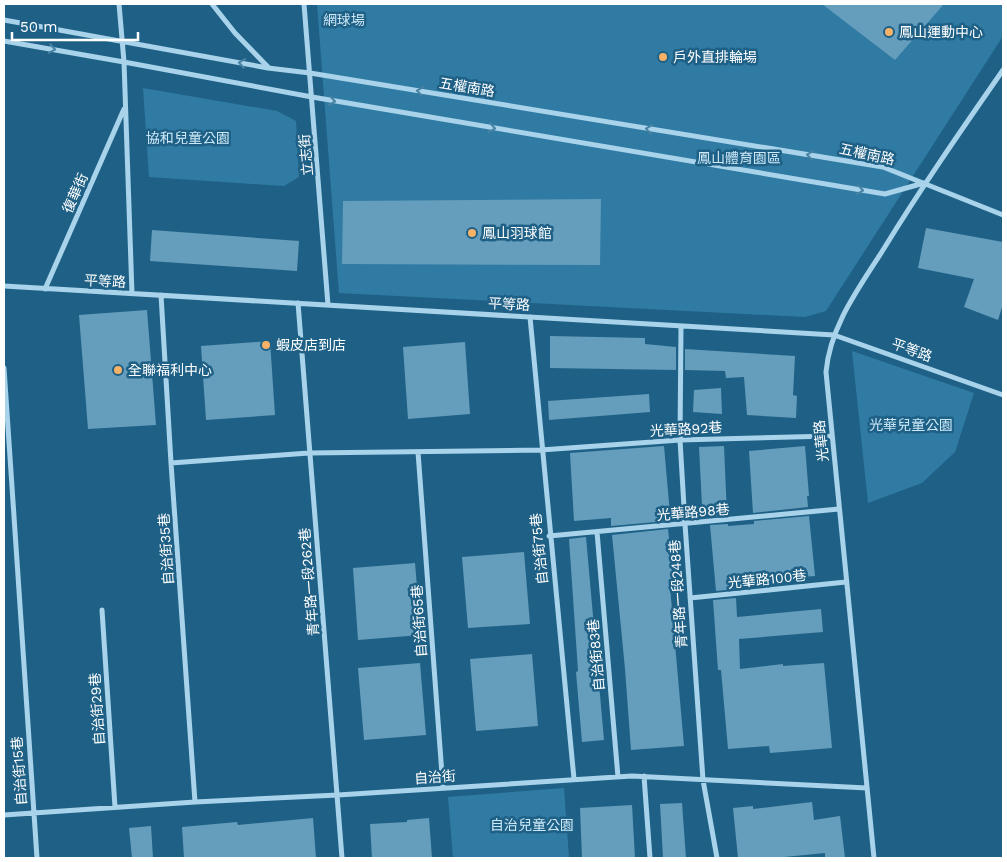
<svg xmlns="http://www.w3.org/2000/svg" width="1007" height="862" font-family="'Work Sans','Noto Sans TC',sans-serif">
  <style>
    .green { fill: #307ba3 }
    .building { fill: #659dbc }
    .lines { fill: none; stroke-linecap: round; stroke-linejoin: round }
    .street { stroke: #a8d3ea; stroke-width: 5 }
    .oneway { stroke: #4883a4 }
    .poi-dot { fill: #f8b268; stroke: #1f6186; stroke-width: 2 }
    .labels { text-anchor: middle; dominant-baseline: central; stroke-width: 5; stroke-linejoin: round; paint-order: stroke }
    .park-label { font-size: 14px; fill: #cde9f8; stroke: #1f6186 }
    .poi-label { font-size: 14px; fill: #fff; stroke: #1f6186; text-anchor: start }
    .street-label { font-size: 14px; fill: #fff; stroke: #1f6186 }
  </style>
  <rect width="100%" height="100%" fill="#1f6186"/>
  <path class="green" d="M317 4H1003V36L826 311 805 317 339 293Z
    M143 88 277 111 296 121 299 177 284 186 149 177Z
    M852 351 974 393 955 452 922 483 868 503Z
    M564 788 569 858H453L448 797Z"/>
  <path class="building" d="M822 4H944L895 60Z
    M601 199 600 265 342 264 343 201Z
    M926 228 1003 242V304L998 320 964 307 974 279 918 268Z
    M152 230 299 241 297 271 150 261Z
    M147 310 156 425 88 429 79 315Z
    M550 336 645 338V344L676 347V370L550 368Z
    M270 341 275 415 206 420 201 346Z
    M465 342 470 414 408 419 403 347Z
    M685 349 795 356 793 395 797 396 796 418 747 415 744 377 726 378 725 371 685 370Z
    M721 388 722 414 693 412 694 390Z
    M649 394 650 412 549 420 548 401Z
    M664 446 670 514 667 515V521L611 526V518L574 521 570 453Z
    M724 446 727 515 709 517 708 506H702L699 447Z
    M805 446 809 496H807L808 507 753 513 749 451Z
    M809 516 815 576 735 582V589L716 591 710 525 728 524V526L754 524V521Z
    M668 529 674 586 670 587 684 746 631 750 625 669 612 535Z
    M586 537 604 740 582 742 576 672 578 671 569 539Z
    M524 552 530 624 468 628 462 557Z
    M415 563 421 635 358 640 353 568Z
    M736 598 737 617 821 609 823 632 739 639 740 669 783 664V666L824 663 832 748 770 753 769 746 728 749 721 670H718L713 600Z
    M532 654 538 726 476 731 470 659Z
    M420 663 426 735 364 740 358 668Z
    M812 802 814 820 840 816 845 858H825V853L774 858H738L733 808 753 806V809Z
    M682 803 686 858H663L660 804Z
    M632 805 635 858H582L580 808Z
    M313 818 316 858H184L182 827 237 822 238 825Z
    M429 818 432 858H372L370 824 407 822V820Z
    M151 826 153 858H132L129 828Z"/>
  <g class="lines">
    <path class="street" d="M119 4 124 62 132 294
      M212 4 235 33 268 67
      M304 4 328 305
      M4 20 268 68 310 73 883 167 1003 215
      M4 41 124 62 312 97 885 194 924 183
      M4 286 834 335 1003 395
      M45 289 124 109
      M161 295 171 463 195 802
      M298 303 342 858
      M530 317 574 779
      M681 326 680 440 685 524 703 780 717 858
      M4 368 37 858
      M418 452 443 788
      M171 463 309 453 541 450 680 440 832 436
      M597 532 618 777
      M549 536 839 509
      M690 598 846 582
      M102 610 115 807
      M644 776 650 858
      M4 815 195 802 338 795 632 776 867 788
      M874 858 826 372C830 326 859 288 883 250 921 188 962 129 1003 70"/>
  </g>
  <defs><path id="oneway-chevron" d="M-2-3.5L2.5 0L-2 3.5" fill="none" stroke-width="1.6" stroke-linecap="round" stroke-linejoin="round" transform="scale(1.25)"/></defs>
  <g class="oneway">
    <use href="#oneway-chevron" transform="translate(52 49) rotate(10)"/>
    <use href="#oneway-chevron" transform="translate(242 63) rotate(-170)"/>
    <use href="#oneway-chevron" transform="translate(420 91) rotate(-171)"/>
    <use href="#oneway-chevron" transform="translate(332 101) rotate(10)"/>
    <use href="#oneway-chevron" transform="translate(492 128) rotate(10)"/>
    <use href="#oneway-chevron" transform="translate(649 129) rotate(-171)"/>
    <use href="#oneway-chevron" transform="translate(810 155) rotate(-171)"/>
    <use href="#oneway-chevron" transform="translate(860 190) rotate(10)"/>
  </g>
  <g class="poi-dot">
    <circle cx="889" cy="32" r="5"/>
    <circle cx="663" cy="57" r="5"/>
    <circle cx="472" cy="233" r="5"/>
    <circle cx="266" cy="345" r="5"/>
    <circle cx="118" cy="370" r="5"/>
  </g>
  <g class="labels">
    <g class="park-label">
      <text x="344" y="20">網球場</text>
      <text x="188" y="138">協和兒童公園</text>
      <text x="739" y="158">鳳山體育園區</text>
      <text x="911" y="425">光華兒童公園</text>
      <text x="532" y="825">自治兒童公園</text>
    </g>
    <g class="poi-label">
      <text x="899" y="32">鳳山運動中心</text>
      <text x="673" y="57">戶外直排輪場</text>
      <text x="482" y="233">鳳山羽球館</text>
      <text x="276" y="345">蝦皮店到店</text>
      <text x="128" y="370">全聯福利中心</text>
    </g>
    <g class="street-label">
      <text transform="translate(467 87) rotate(9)">五權南路</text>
      <text transform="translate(867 154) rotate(12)">五權南路</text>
      <text transform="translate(306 155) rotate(-95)">立志街</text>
      <text transform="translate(75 193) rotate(-66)">復華街</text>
      <text transform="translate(105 281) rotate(3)">平等路</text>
      <text transform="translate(509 304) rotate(3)">平等路</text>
      <text transform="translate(912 350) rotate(20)">平等路</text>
      <text transform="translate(686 429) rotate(-3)">光華路92巷</text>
      <text transform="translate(821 441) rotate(-96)">光華路</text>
      <text transform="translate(693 512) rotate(-5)">光華路98巷</text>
      <text transform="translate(166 549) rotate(-94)">自治街35巷</text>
      <text transform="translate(539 549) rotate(-96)">自治街75巷</text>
      <text transform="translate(767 579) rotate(-6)">光華路100巷</text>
      <text transform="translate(309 582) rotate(-95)">青年路一段262巷</text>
      <text transform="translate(678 594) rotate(-94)">青年路一段248巷</text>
      <text transform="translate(419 621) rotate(-94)">自治街65巷</text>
      <text transform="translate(596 655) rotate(-95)">自治街83巷</text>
      <text transform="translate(97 709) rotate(-94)">自治街29巷</text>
      <text transform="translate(19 771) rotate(-94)">自治街15巷</text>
      <text transform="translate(435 777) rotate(-4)">自治街</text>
    </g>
  </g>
  <rect width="1007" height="862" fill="none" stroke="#ffffff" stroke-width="10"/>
  <path d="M12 32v8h126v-8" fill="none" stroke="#ffffff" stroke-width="2.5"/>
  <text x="20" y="32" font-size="15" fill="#ffffff" stroke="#1f6186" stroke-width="4" paint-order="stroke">50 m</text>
</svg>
